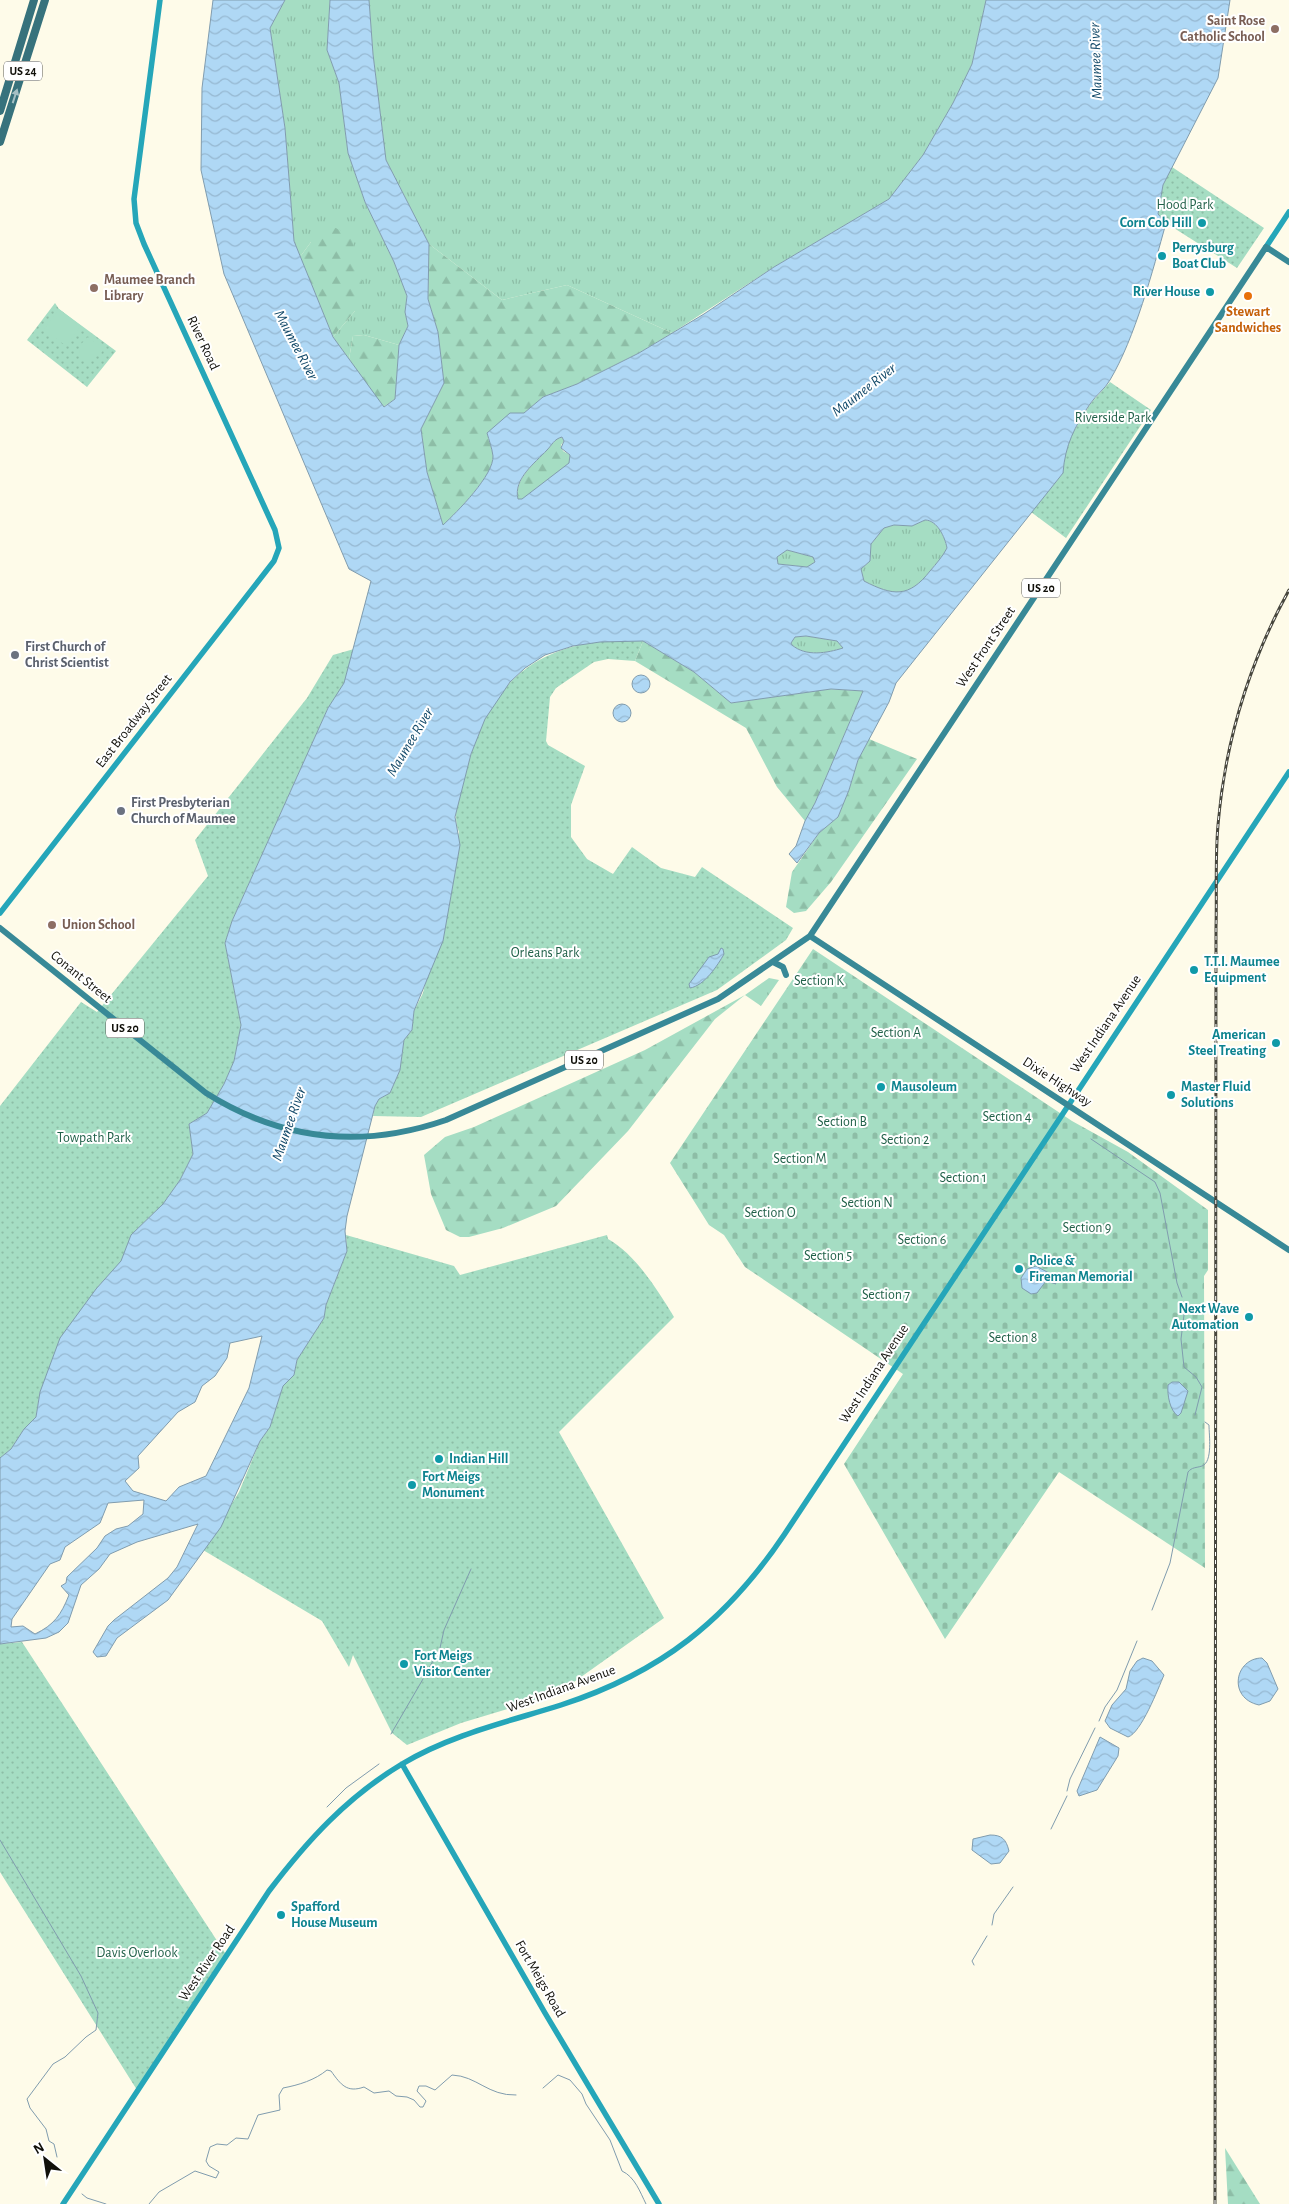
<svg xmlns="http://www.w3.org/2000/svg" width="1289" height="2204" font-family="'Alegreya Sans',sans-serif">
  <style>
    .grass { fill: url(#grass-tufts) }
    .forest { fill: url(#forest-firs) }
    .cemetery { fill: url(#cemetery-stones) }
    .park { fill: url(#park-dots) }
    .pitch { fill: #a5ddc3 }
    .water { fill: url(#water-waves); stroke: #809cae; fill-rule: evenodd }
    .lines { fill: none; stroke-linecap: round; stroke-linejoin: round }
    .stream { stroke: #809cae; stroke-width: 1 }
    .secondary { stroke: #25a6b9; stroke-width: 5.5 }
    .primary { stroke: #388997; stroke-width: 6 }
    .highway { stroke: #37727c; stroke-width: 8 }
    .rail-casing { stroke: #47463d; stroke-width: 3 }
    .rail { stroke: #fff; stroke-width: 1; stroke-dasharray: 4; stroke-linecap: butt }
    .oneway { fill: #a5c0c4 }
    .education-dot { fill: #8d6e63; stroke: #fff; stroke-width: 2 }
    .culture-dot { fill: #0f9aa8; stroke: #fff; stroke-width: 2 }
    .food-dot { fill: #e8710a; stroke: #fff; stroke-width: 2 }
    .worship-dot { fill: #6b7280; stroke: #fff; stroke-width: 2 }
    .labels { text-anchor: middle; dominant-baseline: central; stroke-width: 4; stroke-linejoin: round; paint-order: stroke }
    .shield { fill: #fff; stroke: #585854; stroke-width: 1 }
    .shield-label { font-size: 12px; font-weight: bold; fill: #11100a }
    .education-label { font-size: 14px; font-weight: bold; fill: #785e54; stroke: #fff; text-anchor: start }
    .park-label { font-size: 14px; fill: #216149; stroke: #fff }
    .culture-label { font-size: 14px; font-weight: bold; fill: #0d838f; stroke: #fff; text-anchor: start }
    .food-label { font-size: 14px; font-weight: bold; fill: #c56008; stroke: #fff }
    .street-label { font-size: 14px; fill: #11100a; stroke: #fff }
    .worship-label { font-size: 14px; font-weight: bold; fill: #5b616d; stroke: #fff; text-anchor: start }
    .water-label { font-size: 15px; font-style: italic; fill: #124969; stroke: #fff }
  </style>
  <defs>
    <pattern id="grass-tufts" width="24" height="20" patternUnits="userSpaceOnUse" patternTransform="scale(1.25)"><rect width="24" height="20" fill="#a5ddc3"/><path d="M3 7l-1-3M5 7V3M7 7l1-3M15 17l-1-3M17 17v-4M19 17l1-3" fill="none" stroke="#8dbda6"/></pattern>
    <pattern id="forest-firs" width="22" height="20" patternUnits="userSpaceOnUse" patternTransform="scale(1.25)"><rect width="22" height="20" fill="#a5ddc3"/><path d="M5 1l3.5 6h-7zM16 11l3.5 6h-7z" fill="#8dbda6"/></pattern>
    <pattern id="cemetery-stones" width="16" height="16" patternUnits="userSpaceOnUse" patternTransform="scale(1.25)"><rect width="16" height="16" fill="#a5ddc3"/><path d="M2 7V4a2 2 0 0 1 4 0v3zM10 15v-3a2 2 0 0 1 4 0v3z" fill="#8dbda6"/></pattern>
    <pattern id="park-dots" width="8" height="8" patternUnits="userSpaceOnUse" patternTransform="scale(1.25)"><rect width="8" height="8" fill="#a5ddc3"/><path d="M2 2h.1M6 6h.1" fill="none" stroke="#8dbda6" stroke-width="1.8" stroke-linecap="round"/></pattern>
    <pattern id="water-waves" width="16" height="10" patternUnits="userSpaceOnUse" patternTransform="scale(1.25)"><rect width="16" height="10" fill="#afd8f5"/><path d="M0 5q4-4 8 0t8 0" fill="none" stroke="#96b8d1"/></pattern>
  </defs>
  <rect width="100%" height="100%" fill="#fefbe9"/>
  <path class="grass" d="M285 0H330L327 50 339 83 348 153 365 202 394 262 407 296 405 312 408 326 399 345 364 335 353 336 349 359 333 337 355 311 311 242 300 257 294 241 285 128 270 28Z
    M369 0H986L972 64 953 103 923 155 889 199 774 267 672 333 567 285 502 300 429 244 386 160 373 54Z
    M925 520C937 520 945 537 947 548 943 556 936 564 930 571 909 598 893 596 864 581L861 569 870 561 871 544 884 528 894 525 912 526Z
    M787 550 813 557 815 562 807 567 778 564 777 557Z
    M806 636 837 641 843 648C827 653 806 657 792 645L791 643 795 637Z
    M769 978 779 980 761 1006 745 995Z"/>
  <path class="forest" d="M331 226 351 235 364 290 355 311 333 337 300 257 311 242Z
    M429 244 502 300 567 285 672 333 639 353 577 384 543 397 524 413 487 433C489 440 492 449 493 456 494 475 457 512 443 525L427 472 421 429 444 383 438 332 428 299Z
    M364 335 399 345 395 399 383 407 349 359 353 336Z
    M562 437 564 441 561 445 563 451 570 455 569 463 522 500 518 499C514 479 535 463 547 450 552 445 554 439 562 437Z
    M643 641 694 672 731 703 829 689 863 691 815 803 805 821 777 787 746 728 635 661Z
    M869 739 917 759 831 882 806 911 794 913 786 907 792 872 819 833 838 817 849 790 858 760Z
    M745 995 715 1019 628 1131 556 1206 503 1228 469 1237H460L446 1230 431 1194 424 1155 445 1137 474 1127 645 1050Z
    M1225 2148 1260 2204H1228Z"/>
  <path class="cemetery" d="M813 949 1072 1121 1128 1152 1208 1210V1270L1204 1276 1205 1568 1059 1472 945 1639 844 1464 903 1374 745 1267 724 1235 709 1225 670 1163Z"/>
  <path class="park" d="M1172 167 1264 228 1237 268 1166 223 1158 214 1163 185Z
    M55 303 59 309 116 351 87 387 27 340Z
    M1110 382 1151 410 1066 538 1031 512 1063 473 1064 455 1069 439 1091 403Z
    M643 641 635 661 608 659 594 662 556 688 550 697 546 741 548 745 585 766 571 805V837L587 859 613 874 632 847 661 868 695 877 702 867 793 928 786 940 717 990 421 1117 373 1116 375 1106 379 1099 390 1093 400 1070 404 1040 412 1030 414 1011 423 993 459 832C451 813 461 791 466 772 485 699 518 653 597 642 612 640 628 641 643 641Z
    M354 649 344 684 328 708 232 921 225 943 241 1025 234 1061 224 1084 207 1113 189 1124 193 1154 180 1180 163 1204 131 1235 122 1261 96 1289 40 1392 36 1417 24 1429 11 1449 0 1458V1106L81 1002 97 1012 208 876 195 840 307 698 333 655Z
    M346 1235 454 1266 460 1275 607 1235 608 1239C636 1255 657 1289 674 1317L559 1432 664 1618 557 1694 461 1723 407 1745 392 1733 353 1655 349 1667 322 1621 203 1550 239 1492 260 1441 270 1427 283 1386 294 1375 297 1360 324 1318 326 1305 347 1251Z
    M22 1642 227 1956 137 2090 0 1872V1644Z"/>
  <path class="pitch" d="M59 309 81 326 66 346 44 329Z
    M88 337 102 348V352L87 364 80 358 79 346Z"/>
  <path class="water" d="M213 0H285L270 28 285 128 294 241 333 337 384 407 395 399 399 345 408 326 405 312 407 296 394 262 365 202 348 153 339 83 327 50 330 0H369L373 54 386 160 429 244 428 299 438 332 444 383 421 429 427 472 443 525C457 512 494 475 493 456 492 448 489 440 487 433L510 413H524L543 397 577 384 639 353 704 314 774 267 889 199 923 155 953 103 972 64 986 0H1230L1218 78 1163 185 1158 214 1166 223C1153 270 1135 338 1110 380 1105 389 1096 395 1090 404 1075 426 1065 445 1063 473L896 683 889 702 858 760 849 790 838 817 819 833 797 863 789 854 796 846 805 821 815 803 863 691 831 689 731 703 694 672 643 641 600 642 573 646 545 655 525 668 510 682 485 719 471 754 455 817 460 845 443 941 414 1011 412 1030 404 1040 400 1070 390 1093 379 1099 375 1106 347 1216 345 1231 347 1251 326 1305 324 1318 297 1360 294 1375 283 1386 270 1427 260 1441 221 1527 168 1600 117 1638 106 1656 97 1657 93 1652 108 1626 114 1620 168 1578 177 1567 198 1524 137 1542 110 1554 99 1569 81 1585 68 1623 59 1632 46 1638 0 1644V1458L11 1449 24 1429 36 1417 40 1392 60 1338 96 1289 121 1261 131 1235 163 1204 180 1180 193 1154 189 1124 207 1113 224 1084 234 1061 241 1025 225 943 232 921 328 708 344 683 371 581 349 569 224 274 201 170 202 88ZM562 437 564 441 561 448 570 455 569 463 522 499H518C513 479 535 463 547 450 552 445 554 439 562 437ZM925 520C937 520 945 537 947 548 943 556 936 564 930 571 909 598 893 596 864 581L861 569 870 561 871 544 884 528 894 525 912 526ZM787 550 813 557 815 562 807 567 778 564 777 557ZM806 636 837 641 843 648C827 653 806 657 792 645L791 643 795 637ZM262 1336 249 1388 206 1476 179 1487 166 1501 133 1491 125 1481 139 1468 138 1456 178 1412 195 1402 202 1386 215 1376 227 1358 230 1343ZM144 1500 143 1514 128 1526 116 1529 105 1536 97 1548 67 1577 66 1583 61 1586 69 1595C61 1615 54 1625 35 1634L23 1626 11 1627 12 1619 50 1564 60 1560 65 1547 100 1523 108 1503Z
    M632 684a9 9 0 1 1 18 0a9 9 0 1 1-18 0Z
    M613 713a9 9 0 1 1 18 0a9 9 0 1 1-18 0Z
    M721 948 723 949 724 954C718 965 704 986 690 988L689 984 709 957 718 954Z
    M1036 1266 1049 1273 1056 1284 1046 1281 1037 1293 1031 1294 1022 1288 1021 1278 1027 1269Z
    M1172 1382H1179L1188 1391 1181 1413 1178 1416C1170 1411 1167 1395 1168 1385Z
    M1143 1658 1152 1661 1164 1675C1158 1689 1141 1733 1128 1737L1110 1728 1105 1721 1112 1705 1126 1689 1130 1671 1137 1661Z
    M1262 1658 1267 1663 1278 1689 1270 1701 1259 1705C1227 1698 1235 1658 1262 1658Z
    M1100 1737 1119 1748 1118 1756 1097 1790 1079 1796 1077 1791Z
    M990 1835C1002 1835 1006 1839 1009 1851L1000 1863 991 1864 972 1850 973 1839Z"/>
  <g class="lines">
    <path class="stream" d="M1091 1139 1155 1182 1160 1193 1177 1283 1182 1297
      M1185 1307 1181 1339 1184 1367 1196 1377 1202 1387 1195 1415
      M1152 1610 1170 1563 1188 1472C1192 1467 1196 1468 1202 1466 1213 1462 1209 1435 1209 1425L1205 1422
      M428 1670 440 1648 444 1630 471 1569
      M1099 1721 1105 1707 1117 1690 1137 1641
      M391 1734 423 1679
      M1067 1791 1070 1779 1095 1728
      M327 1807 346 1788 379 1764
      M1051 1829 1067 1796
      M0 1840 81 1976 98 2013 96 2030 86 2037 65 2057 53 2064 27 2099 30 2108 46 2129 49 2141 54 2144 57 2157
      M992 1925 994 1914 1013 1887
      M974 1965 972 1961 987 1936
      M543 2088 558 2075 570 2080 582 2094 586 2104 610 2140 622 2171C635 2177 640 2192 646 2204
      M82 2194 87 2198 106 2204
      M149 2204 159 2192 195 2171 216 2178 219 2172 209 2166 206 2161 210 2147 217 2144 227 2145 236 2138 248 2139 258 2115 280 2110 279 2095 283 2088C299 2085 315 2080 327 2070L331 2071C341 2085 347 2093 364 2087L374 2093 389 2091 396 2096 407 2097 414 2100 420 2107H423L426 2101 417 2091 419 2086H426L435 2090 452 2075C477 2076 488 2096 516 2095"/>
    <path class="secondary" d="M1266 247 1289 212
      M0 913 274 561 279 548 275 530 144 244 136 223 134 199 160 0
      M402 1764 545 2013 659 2204
      M63 2204 269 1891C307 1841 347 1797 402 1764 450 1735 507 1722 561 1705 660 1673 726 1621 784 1535L1289 772"/>
    <path class="primary" d="M0 928 206 1093C282 1141 362 1149 446 1120L718 999 810 936 1266 247 1289 262
      M810 936 1289 1250
      M773 962 783 967 786 975"/>
    <path class="highway" d="M0 111 34 0
      M0 142 45 0"/>
    <defs>
      <path id="rail" d="M1215 2204 1216 928C1217 894 1215 859 1218 825 1225 742 1249 663 1289 590"/>
    </defs>
    <use href="#rail" class="rail-casing"/>
    <use href="#rail" class="rail"/>
  </g>
  <defs><path id="oneway-solid" d="M-6-.8H1V-3.2L6.5 0L1 3.2V.8H-6Z" transform="scale(1.25)"/></defs>
  <use class="oneway" href="#oneway-solid" transform="translate(15 96) rotate(-72)"/>
  <g class="education-dot">
    <circle cx="1275" cy="29" r="5"/>
    <circle cx="94" cy="288" r="5"/>
    <circle cx="52" cy="925" r="5"/>
  </g>
  <g class="culture-dot">
    <circle cx="1202" cy="223" r="5"/>
    <circle cx="1162" cy="256" r="5"/>
    <circle cx="1210" cy="292" r="5"/>
    <circle cx="1194" cy="970" r="5"/>
    <circle cx="1276" cy="1043" r="5"/>
    <circle cx="881" cy="1087" r="5"/>
    <circle cx="1171" cy="1095" r="5"/>
    <circle cx="1019" cy="1269" r="5"/>
    <circle cx="1249" cy="1317" r="5"/>
    <circle cx="439" cy="1459" r="5"/>
    <circle cx="412" cy="1485" r="5"/>
    <circle cx="404" cy="1664" r="5"/>
    <circle cx="281" cy="1915" r="5"/>
  </g>
  <circle class="food-dot" cx="1248" cy="296" r="5"/>
  <g class="worship-dot">
    <circle cx="15" cy="655" r="5"/>
    <circle cx="121" cy="811" r="5"/>
  </g>
  <g class="labels">
    <g class="shield">
      <rect x="4" y="61.5" width="38" height="19" rx="4"/>
      <rect x="1022" y="578.5" width="38" height="19" rx="4"/>
      <rect x="106" y="1018.5" width="38" height="19" rx="4"/>
      <rect x="565" y="1050.5" width="38" height="19" rx="4"/>
    </g>
    <g class="shield-label">
      <text x="23" y="71">US 24</text>
      <text x="1041" y="588">US 20</text>
      <text x="125" y="1028">US 20</text>
      <text x="584" y="1060">US 20</text>
    </g>
    <g class="education-label">
      <text x="1265" y="21" text-anchor="end">Saint Rose<tspan x="1265" dy="16">Catholic School</tspan></text>
      <text x="104" y="280">Maumee Branch<tspan x="104" dy="16">Library</tspan></text>
      <text x="62" y="925">Union School</text>
    </g>
    <g class="park-label">
      <text x="1185" y="205">Hood Park</text>
      <text x="1113" y="418">Riverside Park</text>
      <text x="545" y="953">Orleans Park</text>
      <text x="819" y="981">Section K</text>
      <text x="896" y="1033">Section A</text>
      <text x="1007" y="1117">Section 4</text>
      <text x="842" y="1122">Section B</text>
      <text x="94" y="1138">Towpath Park</text>
      <text x="905" y="1140">Section 2</text>
      <text x="800" y="1159">Section M</text>
      <text x="963" y="1178">Section 1</text>
      <text x="867" y="1203">Section N</text>
      <text x="770" y="1213">Section O</text>
      <text x="1087" y="1228">Section 9</text>
      <text x="922" y="1240">Section 6</text>
      <text x="828" y="1256">Section 5</text>
      <text x="886" y="1295">Section 7</text>
      <text x="1013" y="1338">Section 8</text>
      <text x="137" y="1953">Davis Overlook</text>
    </g>
    <g class="culture-label">
      <text x="1192" y="223" text-anchor="end">Corn Cob Hill</text>
      <text x="1172" y="248">Perrysburg<tspan x="1172" dy="16">Boat Club</tspan></text>
      <text x="1200" y="292" text-anchor="end">River House</text>
      <text x="1204" y="962">T.T.I. Maumee<tspan x="1204" dy="16">Equipment</tspan></text>
      <text x="1266" y="1035" text-anchor="end">American<tspan x="1266" dy="16">Steel Treating</tspan></text>
      <text x="891" y="1087">Mausoleum</text>
      <text x="1181" y="1087">Master Fluid<tspan x="1181" dy="16">Solutions</tspan></text>
      <text x="1029" y="1261">Police &amp;<tspan x="1029" dy="16">Fireman Memorial</tspan></text>
      <text x="1239" y="1309" text-anchor="end">Next Wave<tspan x="1239" dy="16">Automation</tspan></text>
      <text x="449" y="1459">Indian Hill</text>
      <text x="422" y="1477">Fort Meigs<tspan x="422" dy="16">Monument</tspan></text>
      <text x="414" y="1656">Fort Meigs<tspan x="414" dy="16">Visitor Center</tspan></text>
      <text x="291" y="1907">Spafford<tspan x="291" dy="16">House Museum</tspan></text>
    </g>
    <g class="food-label">
      <text x="1248" y="312">Stewart<tspan x="1248" dy="16">Sandwiches</tspan></text>
    </g>
    <g class="street-label">
      <text transform="translate(203 343) rotate(65)">River Road</text>
      <text transform="translate(986 647) rotate(-56)">West Front Street</text>
      <text transform="translate(134 721) rotate(-52)">East Broadway Street</text>
      <text transform="translate(81 977) rotate(39)">Conant Street</text>
      <text transform="translate(1106 1024) rotate(-56)">West Indiana Avenue</text>
      <text transform="translate(1057 1082) rotate(33)">Dixie Highway</text>
      <text transform="translate(874 1374) rotate(-57)">West Indiana Avenue</text>
      <text transform="translate(561 1689) rotate(-20)">West Indiana Avenue</text>
      <text transform="translate(207 1963) rotate(-56)">West River Road</text>
      <text transform="translate(540 1979) rotate(60)">Fort Meigs Road</text>
    </g>
    <g class="worship-label">
      <text x="25" y="647">First Church of<tspan x="25" dy="16">Christ Scientist</tspan></text>
      <text x="131" y="803">First Presbyterian<tspan x="131" dy="16">Church of Maumee</tspan></text>
    </g>
    <g class="water-label">
      <text transform="translate(1096 61) rotate(-92)">Maumee River</text>
      <text transform="translate(296 345) rotate(62)">Maumee River</text>
      <text transform="translate(864 390) rotate(-38)">Maumee River</text>
      <text transform="translate(410 742) rotate(-59)">Maumee River</text>
      <text transform="translate(289 1124) rotate(-71)">Maumee River</text>
    </g>
  </g>
  <g transform="translate(45 2159) rotate(330)" stroke="#ffffff" stroke-width="4" paint-order="stroke">
  <path d="M0-4L9 19L0 12L-9 19Z" fill="#11100a"/>
  <text y="-8" font-size="14" font-weight="bold" text-anchor="middle" fill="#11100a">N</text>
  </g>
</svg>
